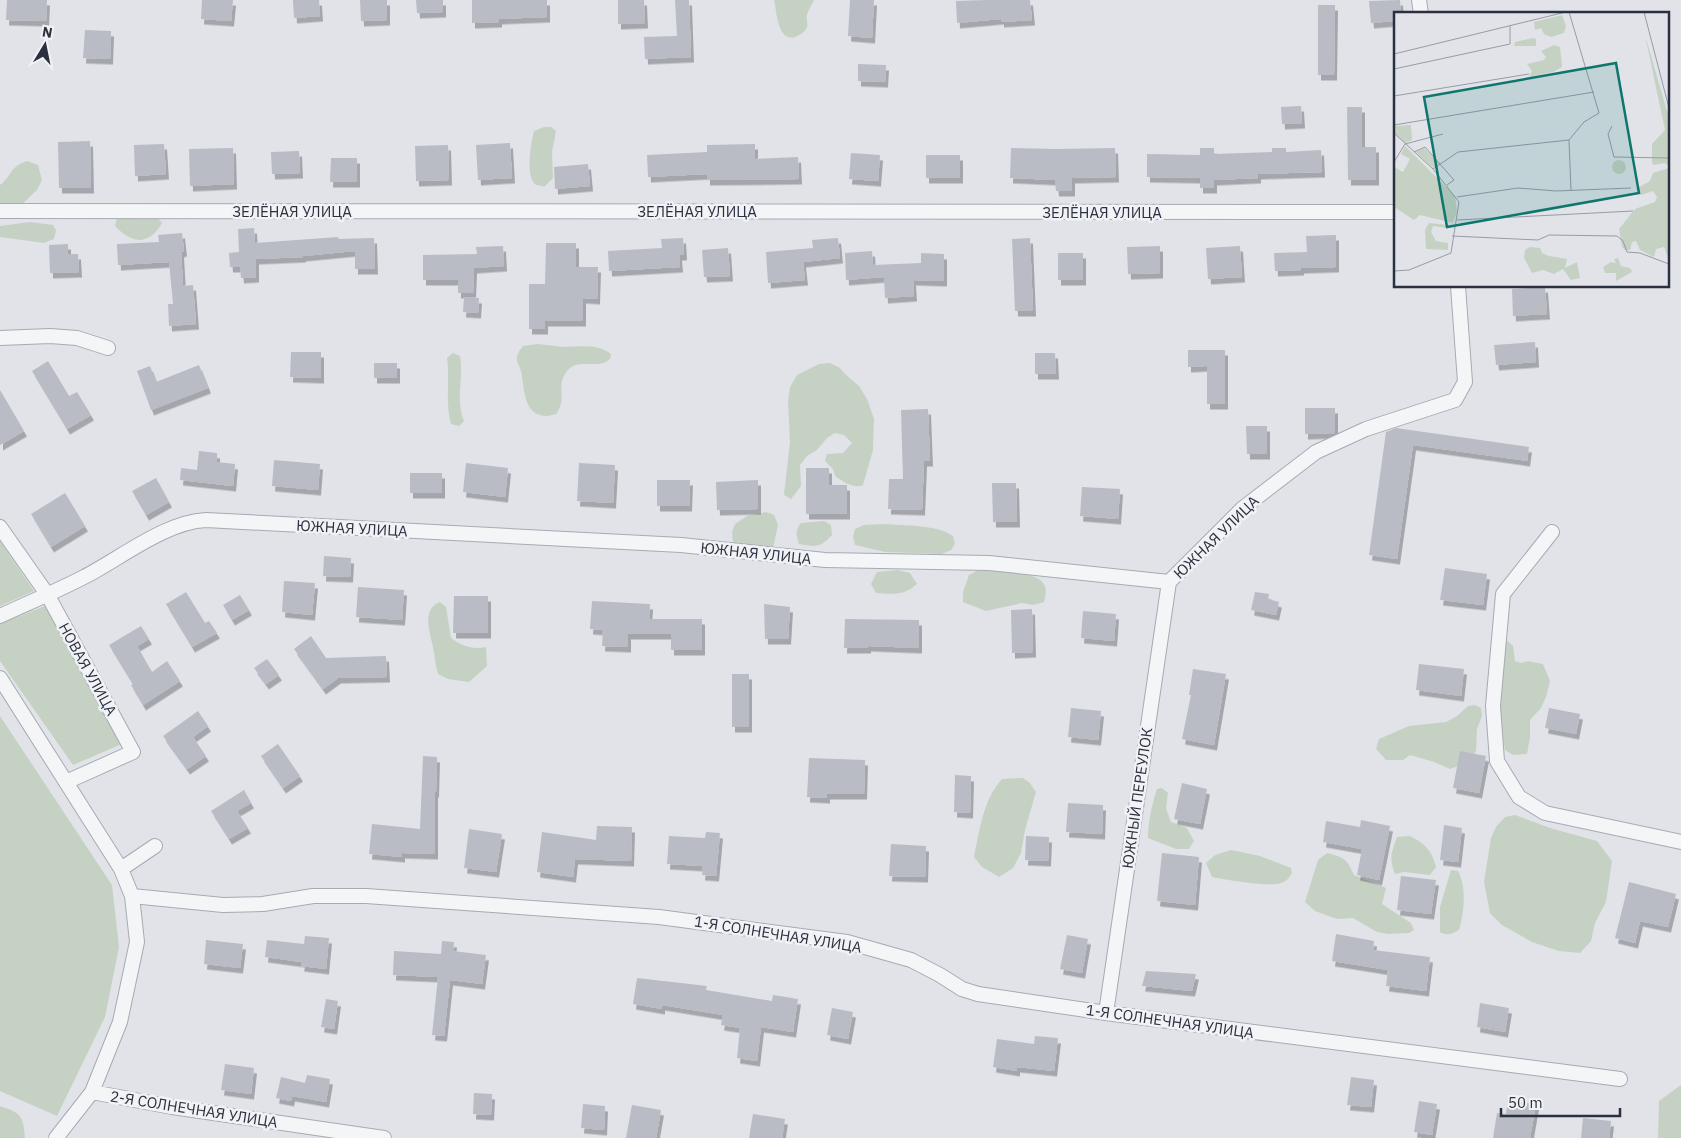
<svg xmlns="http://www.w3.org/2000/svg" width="1681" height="1138" font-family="'IBM Plex Sans',sans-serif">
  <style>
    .green { fill: #c5d2c3 }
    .building { fill: #b9bcc5; filter: url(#shadow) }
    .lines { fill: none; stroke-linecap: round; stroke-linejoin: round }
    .minor-casing { stroke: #a7aab3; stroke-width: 16 }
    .minor { stroke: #f4f5f7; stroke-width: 14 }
    .labels { text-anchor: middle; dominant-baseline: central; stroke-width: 5; stroke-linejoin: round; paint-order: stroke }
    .street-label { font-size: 15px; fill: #2b3040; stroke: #f1f2f6 }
    .inset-road { fill: none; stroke: #989ba5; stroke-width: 1 }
    .view { fill: #0f766e; fill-opacity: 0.15; stroke: #0f766e; stroke-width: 2.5 }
    .inset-edge { fill: none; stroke: #2b3040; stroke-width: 2.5 }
  </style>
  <defs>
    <filter id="shadow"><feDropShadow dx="3" dy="5.5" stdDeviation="0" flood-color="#0004"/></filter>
  </defs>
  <rect width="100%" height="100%" fill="#e1e3e9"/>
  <path class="green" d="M774 0H814C812 5 808 10 807 15 806 18 808 23 807 27 805 32 800 35 795 37 777 42 777 11 774 0Z
    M544 127H551L556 131 552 152 553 178 544 187C543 186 537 185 536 185 525 177 531 143 534 131Z
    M27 161 38 165 42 180 37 190 19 207H0V185C13 175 9 167 27 161Z
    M154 214 162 223C149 246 132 244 115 226L117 217Z
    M30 222 53 225 56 230 54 239 44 243 0 237V226Z
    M538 344C546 345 555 346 563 347 579 347 597 343 611 354L610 359C598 370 580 358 569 369 553 386 569 397 556 414 550 416 544 417 537 414 523 407 524 384 521 371 520 367 517 363 517 360 516 355 520 350 523 346Z
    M453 353 460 356C464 378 455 400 464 421L459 426 451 424C445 402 450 380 447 358Z
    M830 363 840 368 845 374 859 386 867 399 874 419 873 450 863 485C854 489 843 482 835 476L833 469 825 461 827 454 843 453 852 443 844 435 835 433 827 438 817 450 807 456 800 465 801 486 791 499 784 495 790 442 788 401 790 387 797 375 819 364Z
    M766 512 774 515 778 525 773 548 741 547 733 542 732 532 735 524 747 516Z
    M824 521 831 525 832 535C820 548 816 547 799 544 796 535 795 530 801 523Z
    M883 524C903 526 936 524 953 536L955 544 951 550 942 554 885 552 855 545 853 537 855 529 864 525Z
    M0 541 34 591 0 606Z
    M982 568C995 569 1031 572 1040 580 1048 586 1046 594 1044 602L1033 605 1022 603 986 611 963 602V592L969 575Z
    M898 570 910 573 917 584C903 596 894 594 876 593L871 584 877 572Z
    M440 602 446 607 451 638C462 646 473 650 486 647L487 666 469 682 448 679 438 674C435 665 435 656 433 647 430 632 421 609 440 602Z
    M45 606 122 744 73 765 0 661V624Z
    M1508 641 1513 646 1515 661 1521 663 1528 661 1543 664 1550 681 1546 697 1541 708 1530 720V738L1527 754 1513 755 1505 750 1499 718 1503 644Z
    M1475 705 1481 708 1482 716 1477 729 1476 751 1467 763 1450 769 1434 762 1410 755 1403 760H1386L1376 749 1379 739 1409 726 1446 722 1457 716 1468 706Z
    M0 716 112 885 119 947 105 1017 57 1116 0 1091Z
    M1023 778 1030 783 1036 792 1025 830 1021 853 1013 868 999 877 982 867 974 857C980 829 983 800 1002 779Z
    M1162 788 1168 793 1166 808 1171 822 1187 828 1194 841 1189 849H1176L1148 838C1148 822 1152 804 1157 789Z
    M1515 815 1550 828 1597 841 1612 861 1606 902 1595 923 1591 941 1580 953 1559 951 1532 942 1502 925 1490 913 1484 882 1491 838 1496 827 1505 817Z
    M1410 836C1425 844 1432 850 1436 867L1430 875 1404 872 1395 874C1389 857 1391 854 1397 837Z
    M1231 850 1260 856 1291 868 1292 873C1289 878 1287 881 1281 883 1269 887 1226 880 1212 877L1206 863 1215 855Z
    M1327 853C1344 857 1347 859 1354 875L1386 888 1382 904 1411 923 1414 930 1409 933 1388 934 1377 932 1353 918 1337 919 1315 911 1305 902 1318 860Z
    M1451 870 1458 871C1467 887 1464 914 1459 930 1452 934 1448 936 1440 932V907Z
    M1681 1085V1138H1658L1659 1101Z
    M0 1106C21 1113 23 1115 25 1138H0Z"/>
  <path class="building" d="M7 0H47L46 21 6 20Z
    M202 0H233L231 21 201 19Z
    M293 0H319L320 16 294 18Z
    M360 0H387V20L361 21Z
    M416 0H443V12L417 13Z
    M472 0H547V17L499 19V22L472 23Z
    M618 0H644L645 23 618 24Z
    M675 0H689L691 57 645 59 644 37 677 36Z
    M850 0H874L872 38 848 36Z
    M987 0H1030L1032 20 1001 22V19L957 23 956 1Z
    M1400 0 1401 14H1395V21L1371 23 1369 1Z
    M1318 5H1335L1334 75H1318Z
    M85 30 111 31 110 59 83 58Z
    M858 64 886 65 885 82 858 81Z
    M1301 106 1302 123 1282 124 1281 107Z
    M1347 107H1362V147H1376V180H1348Z
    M90 141 91 188H59L58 142Z
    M510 143 512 178 478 180 476 145Z
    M164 144 166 174 135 176 134 145Z
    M755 144V159L798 157 799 179 707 180V174L648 177 647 155 707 152V145Z
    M448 145 449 180 416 181 415 146Z
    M233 148 234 184 190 186 189 149Z
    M1011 148 1055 149 1115 148 1116 177 1072 178V191H1056L1055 180 1010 178Z
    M1200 148H1214V154L1272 152V148H1286V152L1321 150 1322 172 1258 174V178L1214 180V188H1200V178L1147 177V154L1200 155Z
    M299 151 300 173 272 174 271 152Z
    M851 153 880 155 878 181 849 179Z
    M926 155H960V178H926Z
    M331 158H357V182H330Z
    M588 164 590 186 555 189 554 167Z
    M254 228 255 243 338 237 339 239 374 238 375 269H355V251L303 256V257L256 259V277L241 278 240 267H230L229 253 239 252 238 229Z
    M182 233 184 251 181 252 183 286 193 285 196 324 169 326 168 304H173L169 262 118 265 117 244 159 242 158 235Z
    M1336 235V267L1301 268V270L1275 271 1274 253 1307 252 1306 236Z
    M683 238 684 255H679L680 267 609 271 608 251 662 248 661 239Z
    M838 238 840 258 803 262 805 280 768 283 766 252 813 248 812 240Z
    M1030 238 1033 311H1015L1012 239Z
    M546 243H576V267H598L597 299 583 298V321H545V329H529V284H545Z
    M68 244V254H78L79 272 50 273 49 245Z
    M503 246 504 266 474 268 473 293H458V280H423V255L477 254 476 247Z
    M1160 246V273L1128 274 1127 247Z
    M1240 246 1242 277 1208 279 1206 248Z
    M728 248 730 276 704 277 702 250Z
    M872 251 873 265 921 263V253L944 254V281L913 280 914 296 885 298 884 277 846 280 845 253Z
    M1058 253H1083V280H1058Z
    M1545 287 1547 314 1513 316 1512 289Z
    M464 297 479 298 478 313 463 312Z
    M1535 342 1536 362 1496 365 1494 345Z
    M1188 350H1225V404H1207V366L1188 367Z
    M291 352H321V378L290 377Z
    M1035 353H1055L1056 374H1035Z
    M48 361 69 396 77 392 91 415 67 429 32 371Z
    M374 363H397V378H374Z
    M199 365 208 388 151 410 137 371 150 366 156 382Z
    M0 390 24 431 0 445Z
    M1305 408H1335V433L1305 434Z
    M928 409 930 461H924L922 510 888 509 889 479H903L901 410Z
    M1246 426H1267V454H1247Z
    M1396 428 1529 447 1527 461 1413 445 1397 559 1369 555 1386 432Z
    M199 451 217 453V462L235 464 233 486 180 480 181 468 197 470Z
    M274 460 320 464 318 490 272 486Z
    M466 463 508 468 505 497 463 492Z
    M579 463 615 465 613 503 577 501Z
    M806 468H829V485H847V514H806Z
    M410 473H442V493H410Z
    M156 478 169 502 146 515 132 491Z
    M657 480H690L689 506H657Z
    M758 480V509L717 510 716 482Z
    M992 483H1016L1017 522H993Z
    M1082 487 1120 489 1118 519 1080 516Z
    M65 493 85 526 51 547 31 514Z
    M324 556 351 558 350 577 323 576Z
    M1445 568 1487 574 1483 605 1440 600Z
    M284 581 315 583 312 615 282 612Z
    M358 587 404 590 402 620 356 617Z
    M186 592 205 623 209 621 217 633 192 647 166 604Z
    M1255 592 1269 594 1268 599 1279 602 1276 615 1251 610Z
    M240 595 249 610 232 620 223 605Z
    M454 596H488V633H453Z
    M592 601 650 604 649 619H702V650H671V634H628V647L602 646 603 630 590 629Z
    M764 604 790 607 788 639H765Z
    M1032 609 1033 652 1012 653 1011 610Z
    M1083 611 1116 614 1114 641 1081 638Z
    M845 619 919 620V648L868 646V648H844Z
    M141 626 149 639 137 646 152 672 167 661 180 681 143 705 131 685 133 684 109 645Z
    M311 636 326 658 386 656 387 677 338 678 323 689 294 649Z
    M267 659 279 675 266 684 254 668Z
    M1419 664 1464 669 1461 696 1416 690Z
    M1193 669 1226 674 1214 745 1182 739 1191 695H1189Z
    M732 674H749V727H732Z
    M1071 708 1101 711 1098 740 1068 737Z
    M1549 708 1580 714 1576 734 1545 728Z
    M198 711 208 726 193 737 206 756 187 769 163 736Z
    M278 744 300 776 283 788 261 756Z
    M1460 751 1486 756 1479 793 1453 788Z
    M423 756 437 757 436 792H435V854L402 853V857L369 854 372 824 420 829Z
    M809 758 865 760 864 794H827V798L807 797Z
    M955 775 971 776 970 813 954 812Z
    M1182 783 1207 789 1200 824 1174 819Z
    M244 790 251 803 237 811 248 828 229 839 211 811Z
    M1068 803 1103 805 1102 834 1066 832Z
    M1361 820 1390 826 1379 880 1357 875 1362 849 1323 842 1326 821 1360 827Z
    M1444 825 1462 828 1458 862 1440 860Z
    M597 826 632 827 631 861 575 859 573 877 537 872 542 832 596 840Z
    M469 829 502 834 496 872 464 868Z
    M706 832 720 833 716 876 702 875 703 866 667 864 669 836 705 838Z
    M1026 836 1049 837 1048 861 1025 860Z
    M891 844 926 846 925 877 889 876Z
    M1162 853 1199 857 1195 905 1157 901Z
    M1401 876 1436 880 1431 914 1397 910Z
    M1629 882 1676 894 1668 927 1640 921 1635 943 1615 938Z
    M1336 934 1374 941 1373 950 1430 957 1426 991 1386 986 1388 970 1332 961Z
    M1067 935 1088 939 1082 973 1060 969Z
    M305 936 329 938 326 969 301 966 302 962 265 957 267 940 304 944Z
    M206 940 243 944 240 968 204 964Z
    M442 941 454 942 453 951 486 955 482 984 450 980 444 1036 432 1035 438 977 393 975 394 951 441 954Z
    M1146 971 1196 974 1192 991 1142 986Z
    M637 978 707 986 706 990 772 1001 773 995 798 999 793 1032 761 1027 757 1061 737 1058 740 1028 721 1025 723 1015 662 1005V1009L633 1004Z
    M326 999 338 1001 334 1029 321 1027Z
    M1480 1003 1509 1008 1505 1032 1477 1027Z
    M832 1008 853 1012 848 1039 827 1035Z
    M1035 1036 1058 1038 1054 1071 1017 1067V1071L993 1067 997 1039 1034 1044Z
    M225 1064 254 1068 251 1094 221 1090Z
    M307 1075 330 1079 326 1102 292 1096 291 1101 276 1098 281 1077 305 1083Z
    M1351 1077 1374 1080 1371 1107 1347 1105Z
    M474 1093 492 1094 491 1115 473 1114Z
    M1508 1100 1536 1104 1530 1138H1493L1497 1113 1506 1114Z
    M1419 1101 1437 1104 1432 1135 1414 1132Z
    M583 1104 605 1106 604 1130 581 1128Z
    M632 1105 661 1110 656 1138H626Z
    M753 1114 785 1119 782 1138H749Z
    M1583 1118 1611 1121 1609 1138H1581Z"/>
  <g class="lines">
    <defs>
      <path id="minor" d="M1419 0 1421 14
        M0 211 1395 212
        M0 338 50 336 77 338 108 348
        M0 527 47 594 133 752 66 782
        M1552 532 1503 594 1493 706 1497 761 1519 797 1545 813 1681 842
        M0 616C28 603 57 591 84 577 121 558 165 522 206 520L681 545 825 560 989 563 1169 582 1243 508 1316 452 1366 429 1455 400 1465 382 1458 286
        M0 678 121 869 132 896 137 942 120 1022 92 1092 56 1138
        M121 869 155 846
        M132 896 223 905 263 904 313 896H366L659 917 847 942 911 960 940 975 962 989 978 994 1106 1013 1620 1079
        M1106 1013 1169 582
        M92 1092 172 1107 384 1138"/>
    </defs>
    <use href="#minor" class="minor-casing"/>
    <use href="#minor" class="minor"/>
  </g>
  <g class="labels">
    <g class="street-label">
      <text x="292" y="211">ЗЕЛЁНАЯ УЛИЦА</text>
      <text x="697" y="211">ЗЕЛЁНАЯ УЛИЦА</text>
      <text x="1102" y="212">ЗЕЛЁНАЯ УЛИЦА</text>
      <text transform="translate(352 528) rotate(3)">ЮЖНАЯ УЛИЦА</text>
      <text transform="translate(1216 537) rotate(-44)">ЮЖНАЯ УЛИЦА</text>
      <text transform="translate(756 553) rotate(6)">ЮЖНАЯ УЛИЦА</text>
      <text transform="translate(88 669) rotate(61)">НОВАЯ УЛИЦА</text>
      <text transform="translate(1137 798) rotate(-82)">ЮЖНЫЙ ПЕРЕУЛОК</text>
      <text transform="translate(778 934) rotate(9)">1-Я СОЛНЕЧНАЯ УЛИЦА</text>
      <text transform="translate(1170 1021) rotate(8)">1-Я СОЛНЕЧНАЯ УЛИЦА</text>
      <text transform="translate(194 1109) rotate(9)">2-Я СОЛНЕЧНАЯ УЛИЦА</text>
    </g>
  </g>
  <g transform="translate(1394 12)">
    <rect width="275" height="275" fill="#e1e3e9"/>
    <path d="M168 3 172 14 170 21 157 25 150 22 147 16 141 18 140 10ZM251 23 275 106V154L271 151 259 153 258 150V132L271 118ZM139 26 142 27V34H120L121 30ZM160 33 166 35 168 55 159 60 135 65 138 59 133 52 150 48 152 45 147 39ZM17 113 18 128 11 131 0 120V115L7 125 0 114ZM11 134 61 184 63 199 59 211 26 203 20 208 0 195V155L9 160 16 147 7 142ZM30 136 46 152 39 156 22 140ZM218 155a7 7 0 1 1 14 0a7 7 0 1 1-14 0ZM275 156V248L270 235 262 237 260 245 246 238 242 229 238 230 236 238H231L228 235 225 217 241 197 261 190 263 185 259 179 247 183 242 177 256 169 259 161ZM35 211 55 213 53 216 39 214 37 220 42 229 54 231V238L32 237 31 218ZM136 235 146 236 148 241 155 244 173 247 171 256 183 250 186 266 177 268 169 257 160 262 149 258 138 261 130 246 131 238ZM224 246 227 254 236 256 238 260 222 269V261H211L209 255 217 250 222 251 220 247Z" fill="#c5d2c3"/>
    <path class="inset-road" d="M250 0 275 96M0 42 172 0M0 57 116 32V14M0 84 135 62M0 113 200 80M218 114 214 122 220 145 275 146M0 121 39 157 65 190 57 241 15 258 0 259M175 128 177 178M20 140 31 135 60 168 53 173M0 150 11 132 49 122M39 157 64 140 175 128 190 110 205 101 175 0M63 185 124 176 162 179 237 176M63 208 239 199M58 224 144 228 155 223 223 224 229 229 233 240 246 241 275 252"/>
    <path class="view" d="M222 51 245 181 53 215 30 85Z"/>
    <rect width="275" height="275" class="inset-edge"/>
  </g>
  <g transform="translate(45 45) rotate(10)" stroke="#f1f2f6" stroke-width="4" paint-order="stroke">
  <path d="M0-4L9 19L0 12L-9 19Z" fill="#2b3040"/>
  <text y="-8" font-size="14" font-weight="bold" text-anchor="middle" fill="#2b3040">N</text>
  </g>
  <path d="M1501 1108v8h119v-8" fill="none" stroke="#2b3040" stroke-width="2.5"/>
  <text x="1508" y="1108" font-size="15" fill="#2b3040" stroke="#f1f2f6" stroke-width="4" paint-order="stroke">50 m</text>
</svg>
